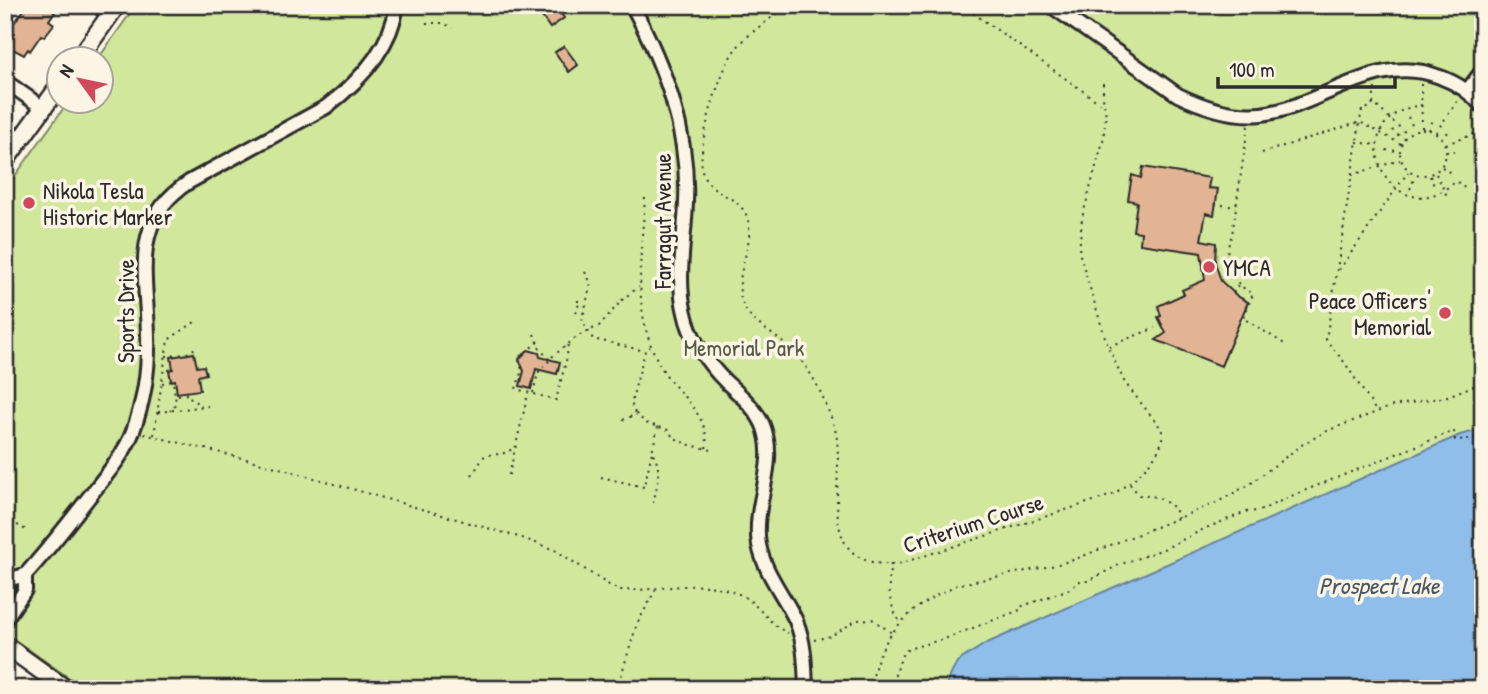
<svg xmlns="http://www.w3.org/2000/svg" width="1488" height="694" font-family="'Patrick Hand',sans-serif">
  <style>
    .green { fill: #d0e79c; stroke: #7e8964; stroke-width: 2 }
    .water { fill: #8fbeea; stroke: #67839e; stroke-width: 2 }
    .building { fill: #e3b494; stroke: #2b2b2b; stroke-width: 2 }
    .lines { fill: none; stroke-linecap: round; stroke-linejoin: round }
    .minor-casing { stroke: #2b2b2b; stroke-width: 18 }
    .major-casing { stroke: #2b2b2b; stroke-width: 21 }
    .path { stroke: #2b2b2b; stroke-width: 2; stroke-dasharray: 2 5; stroke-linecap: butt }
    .minor { stroke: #fcf5e5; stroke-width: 12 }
    .major { stroke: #fcf5e5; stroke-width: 16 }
    .poi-dot { fill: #d1495b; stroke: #fcf5e5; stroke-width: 2.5 }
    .labels { text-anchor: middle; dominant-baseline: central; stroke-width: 7; stroke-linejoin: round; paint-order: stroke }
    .poi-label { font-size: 23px; fill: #2b2b2b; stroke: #fcf5e5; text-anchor: start }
    .street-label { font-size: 23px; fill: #2b2b2b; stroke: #fcf5e5 }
    .park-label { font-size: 23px; fill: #545a47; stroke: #fcf5e5 }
    .water-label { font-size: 24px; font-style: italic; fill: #495764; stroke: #fcf5e5 }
  </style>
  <rect width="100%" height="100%" fill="#fcf5e5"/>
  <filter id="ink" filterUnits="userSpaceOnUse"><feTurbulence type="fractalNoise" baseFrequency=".0143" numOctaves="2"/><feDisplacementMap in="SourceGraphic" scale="14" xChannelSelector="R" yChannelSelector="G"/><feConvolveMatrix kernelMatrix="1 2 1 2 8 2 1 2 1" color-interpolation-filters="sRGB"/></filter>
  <g filter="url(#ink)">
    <path class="green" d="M136 5H1477L1483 9V689H85L5 633V190L68 102H102V60L98 59Z"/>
    <path class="water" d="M1483 429V689H944L957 662 985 644 1460 435Z"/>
    <path class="building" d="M28 5H60L49 20 54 24 44 37 41 35 30 51 28 49 24 55 5 45V19L13 24Z
      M545 5H555L564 18 550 28 538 11Z
      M564 46 578 65 569 72 555 52Z
      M1143 167 1210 178 1208 188 1218 189 1214 215 1206 213 1201 240 1216 243 1215 262 1221 281 1237 296 1248 302 1221 366 1156 340 1166 333 1158 317 1161 316 1158 306 1184 294 1182 290 1205 280 1201 253 1140 244 1141 232 1133 231 1137 202 1128 200 1132 175 1141 178Z
      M528 350 539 353 540 357 560 362 557 374 536 369 531 389 520 386 524 371 519 359Z
      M194 353 197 367 204 366 206 374 198 376 200 390 177 393 175 380 171 381 169 370 173 369 171 357Z"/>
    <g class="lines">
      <defs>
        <path id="minor" d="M97 5 110 15
          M632 5C665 67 689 131 686 202 685 238 676 278 685 313 690 338 707 363 725 381 739 394 755 407 763 425 779 466 752 503 759 545 765 574 784 595 796 621 805 643 805 665 806 689
          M1050 5 1178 95C1203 107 1232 117 1261 114 1323 107 1375 51 1440 77 1457 83 1471 92 1483 107
          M5 81 43 108
          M1467 91 1483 70
          M25 575C48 550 68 524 89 497 105 476 124 456 133 431 144 401 149 368 148 336 147 276 129 220 189 182L326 107C359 82 391 48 397 5
          M5 587 11 579 25 575V590L5 620"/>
        <path id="major" d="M78 60 117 5
          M5 161 60 85
          M5 645 66 689"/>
      </defs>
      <use href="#minor" class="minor-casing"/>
      <use href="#major" class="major-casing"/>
      <path class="path" d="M788 5C771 19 749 32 735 50 720 68 693 156 704 176 713 196 742 196 748 220 755 249 729 280 745 309 754 324 772 333 785 344 806 362 818 384 828 410 832 419 836 430 837 440 843 492 815 569 899 564L1112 495C1131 483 1170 452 1161 428L1125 383 1108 347 1079 252 1082 218 1103 141 1106 116 1103 97V79
        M962 5 1104 106
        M534 11 541 5
        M426 23H443L453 28
        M1421 84 1422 128
        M1375 88 1373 103 1408 135
        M1373 103 1371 107 1362 110 1361 115 1326 340 1345 363 1376 411
        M1422 105C1335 116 1390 240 1456 181L1466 189
        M1408 117 1414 129
        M1479 120 1483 125
        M1248 126 1232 235C1221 260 1229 281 1253 294L1243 318 1286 345
        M1400 152a23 23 0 1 1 46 0a23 23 0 1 1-46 0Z
        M1392 130 1402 138
        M1429 130 1433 119
        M1436 132 1459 99
        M1441 138 1451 130
        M1357 142 1376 145
        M1446 144 1483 131
        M1386 150 1399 151
        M1446 152 1458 151
        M1262 153 1360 122 1401 144
        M1442 167 1452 174
        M1436 174 1448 198
        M1352 175 1400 160
        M1430 176 1435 188
        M1410 189 1415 177
        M645 198C641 256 631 314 661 367 676 394 711 414 706 449
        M1215 204 1236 207
        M1339 270 1408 172
        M585 272 591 283 582 321 593 339 645 351
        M1233 293 1238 285
        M577 301H580L576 312 583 313
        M534 334 540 349 550 360
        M538 342 518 358 522 370 516 389 556 400 567 357 568 342
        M1109 346 1155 328
        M166 356 186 354 197 347
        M162 383 173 381 176 403 170 411
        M533 393 538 373 553 356 578 336 599 326 624 298 639 287
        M178 395 189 394 191 399 202 406
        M158 412 208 406
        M635 413 631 403 645 351 650 347
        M623 420 636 414 646 423 668 430 673 437 686 444 716 451
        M144 434 262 463 522 538 555 550 612 587 621 590C661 592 702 576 741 595 759 604 769 625 788 633
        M154 435 168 340 198 320
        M472 475 485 455 502 454 515 448
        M509 475 528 394
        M601 477 644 487 652 452
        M1130 484 1139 495 1158 497 1175 508 1178 518
        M653 503C657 487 663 466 652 452L658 426
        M5 518 26 530
        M891 564C887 586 888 603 900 622
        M814 640 831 636 857 620 872 619 892 633
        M617 689 637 624 656 589
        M872 689C873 638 916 601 960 584L1051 566 1073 560 1216 503 1250 484 1303 444 1329 430 1393 406 1445 397 1483 382
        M890 689 902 655 908 649 947 638 1020 610V607L1072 588 1080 581H1088L1119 565 1166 548 1206 528 1246 512 1259 511 1296 494 1454 431 1455 440 1483 438"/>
      <use href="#minor" class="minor"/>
      <use href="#major" class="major"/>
    </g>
  </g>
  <g class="poi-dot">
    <circle cx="29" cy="203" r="7"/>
    <circle cx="1209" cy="267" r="7"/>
    <circle cx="1445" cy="313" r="7"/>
  </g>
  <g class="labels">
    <g class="poi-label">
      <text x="43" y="190">Nikola Tesla<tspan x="43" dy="26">Historic Marker</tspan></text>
      <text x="1223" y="267">YMCA</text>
      <text x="1431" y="300" text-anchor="end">Peace Officers'<tspan x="1431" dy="26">Memorial</tspan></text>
    </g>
    <g class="street-label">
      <text transform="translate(662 221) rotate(-90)">Farragut Avenue</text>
      <text transform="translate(125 311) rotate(-90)">Sports Drive</text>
      <text transform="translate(973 523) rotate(-18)">Criterium Course</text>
    </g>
    <g class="park-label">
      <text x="744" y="347">Memorial Park</text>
    </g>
    <g class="water-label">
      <text x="1379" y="585">Prospect Lake</text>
    </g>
  </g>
  <rect width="1488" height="694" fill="none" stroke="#fcf5e5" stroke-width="28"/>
  <rect x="14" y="14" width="1460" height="666" fill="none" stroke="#2b2b2b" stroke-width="2.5" filter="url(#ink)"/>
  <g transform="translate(80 80) rotate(303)"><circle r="33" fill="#fcf5e5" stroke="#a8a49b" stroke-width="2"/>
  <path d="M0-5L12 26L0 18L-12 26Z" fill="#d1495b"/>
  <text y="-10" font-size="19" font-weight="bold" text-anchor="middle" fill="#2b2b2b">N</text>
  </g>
  <path d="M1218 77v10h177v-10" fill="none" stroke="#2b2b2b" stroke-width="3.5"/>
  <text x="1229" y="77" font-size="21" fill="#2b2b2b" stroke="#fcf5e5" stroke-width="5" paint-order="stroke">100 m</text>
</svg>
